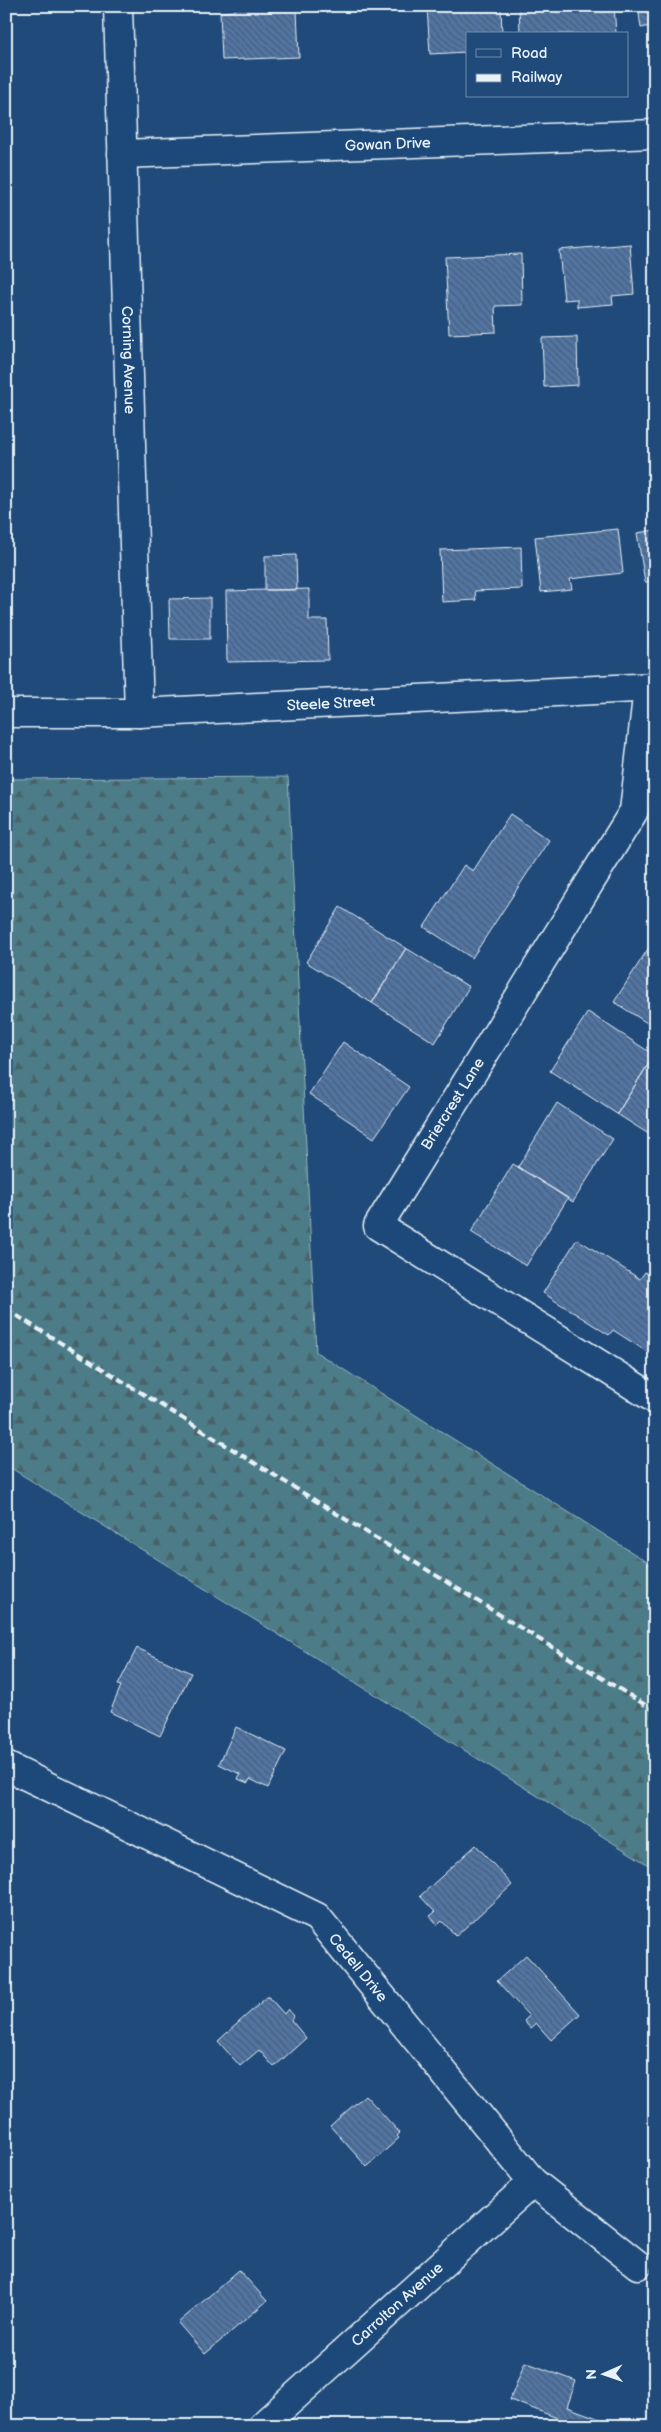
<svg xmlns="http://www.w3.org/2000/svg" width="661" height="2432" font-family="'Balsamiq Sans',sans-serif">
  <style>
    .forest { fill: url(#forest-firs); stroke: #9ab6c0 }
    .building { fill: url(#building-back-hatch); stroke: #e8f1f8 }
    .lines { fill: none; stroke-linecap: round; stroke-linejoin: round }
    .minor-casing { stroke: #e8f1f8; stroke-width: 31 }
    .minor { stroke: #1f4a7a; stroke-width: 28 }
    .rail { stroke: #e8f1f8; stroke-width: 4; stroke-dasharray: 8 4; stroke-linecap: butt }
    .labels { text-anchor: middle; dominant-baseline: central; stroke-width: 4.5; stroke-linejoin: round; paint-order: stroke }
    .street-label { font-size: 15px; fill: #e8f1f8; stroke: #1f4a7a }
  </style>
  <defs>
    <pattern id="forest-firs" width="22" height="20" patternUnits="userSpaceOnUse" patternTransform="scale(1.25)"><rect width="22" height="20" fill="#4b7c88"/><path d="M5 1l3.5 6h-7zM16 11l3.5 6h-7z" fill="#486269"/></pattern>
    <pattern id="building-back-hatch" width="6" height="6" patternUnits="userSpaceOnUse" patternTransform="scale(1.25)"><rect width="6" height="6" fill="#5174a3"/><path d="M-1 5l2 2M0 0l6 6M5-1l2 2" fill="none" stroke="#4c5e76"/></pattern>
  </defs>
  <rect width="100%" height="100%" fill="#1f4a7a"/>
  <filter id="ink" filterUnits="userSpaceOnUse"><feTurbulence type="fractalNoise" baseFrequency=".02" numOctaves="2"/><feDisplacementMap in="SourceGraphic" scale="10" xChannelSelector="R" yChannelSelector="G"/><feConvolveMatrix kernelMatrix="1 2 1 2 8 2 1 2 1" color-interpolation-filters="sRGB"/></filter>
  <g filter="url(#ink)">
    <path class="forest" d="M288 777 316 1352 655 1567V1869L6 1465V779Z"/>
    <path class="building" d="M235 6H268V11L297 10 299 57 222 60 220 12 235 11Z
      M427 6H501L502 34H467V52L430 54Z
      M519 6H614L616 34H520Z
      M638 6H655V25L641 28Z
      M630 244 634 294 612 296 613 304 577 307V299L564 300 559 250Z
      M521 254 522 305 495 306 496 332 449 334 445 257Z
      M577 337 578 385 544 387 542 338Z
      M618 529 623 573 570 579 572 589 541 592 535 537Z
      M655 530V581L645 582 637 533Z
      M521 547 522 589 475 591 476 600 442 602 440 550Z
      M296 555 297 590H265V556Z
      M309 589V620H327L328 660 227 662 226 591Z
      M210 598V639H170L169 599Z
      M510 814 549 840 472 958 424 927 464 865 473 871Z
      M340 907 406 948 372 1003 306 962Z
      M655 938V1028L614 1002Z
      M406 948 469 987 435 1043 372 1003Z
      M588 1012 654 1055 617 1114 550 1071Z
      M343 1042 409 1087 374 1138 309 1094Z
      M654 1055H655V1138L617 1114Z
      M557 1103 613 1139 573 1202 518 1167Z
      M513 1164 568 1198 526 1266 471 1232Z
      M577 1239 640 1279 645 1272 655 1278V1357L613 1330 609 1335 543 1293Z
      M137 1648 191 1673 160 1736 110 1712 121 1686 118 1685Z
      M236 1727 286 1751 268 1788 250 1779 248 1783 238 1779 240 1774 219 1764Z
      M476 1845 512 1885 456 1936 442 1921 438 1925 430 1916 435 1912 420 1896Z
      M526 1955 580 2014 551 2040 536 2023 530 2028 524 2021 529 2016 497 1981Z
      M268 1996 284 2014 288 2009 294 2016 291 2020 306 2038 274 2067 259 2050 240 2066 218 2041Z
      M365 2095 400 2133 397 2136 399 2138 367 2167 330 2126Z
      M239 2270 267 2301 205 2354 178 2323Z
      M525 2362 576 2381 567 2407 614 2424 613 2426H558L560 2419 510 2400Z
      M655 2377V2405L647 2380Z"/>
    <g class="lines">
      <defs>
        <g id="minor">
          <path id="s1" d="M118 6 139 713"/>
          <path id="s2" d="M122 154 655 134"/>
          <path d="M648 688 634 811 378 1226 655 1399"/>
          <path id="s3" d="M6 713H139L655 687"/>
          <path id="s4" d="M6 1766 317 1917 533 2182 638 2265"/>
          <path id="s5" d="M262 2426 533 2182"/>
        </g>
      </defs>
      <use href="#minor" class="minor-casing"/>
      <use href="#minor" class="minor"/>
      <path class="rail" d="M6 1309 655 1711"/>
    </g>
  </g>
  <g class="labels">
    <g class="street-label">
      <text stroke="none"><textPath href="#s2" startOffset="266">Gowan Drive</textPath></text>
      <text stroke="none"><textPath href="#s1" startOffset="354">Corning Avenue</textPath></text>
      <text stroke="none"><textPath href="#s3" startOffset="325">Steele Street</textPath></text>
      <text transform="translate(453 1104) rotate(-58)">Briercrest Lane</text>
      <text stroke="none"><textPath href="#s4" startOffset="411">Cedell Drive</textPath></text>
      <text stroke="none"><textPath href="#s5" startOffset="182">Carrolton Avenue</textPath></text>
    </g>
  </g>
  <rect width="661" height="2432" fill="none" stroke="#1f4a7a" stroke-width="25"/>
  <rect x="12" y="12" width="636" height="2407" fill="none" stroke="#e8f1f8" stroke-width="2" filter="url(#ink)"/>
  <rect x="466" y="32" width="162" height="65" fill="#1f4a7a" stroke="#6f8dac"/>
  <rect x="476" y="49" width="25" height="8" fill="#1f4a7a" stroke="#6f8dac"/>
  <text x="511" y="58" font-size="15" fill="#e8f1f8">Road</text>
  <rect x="476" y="74" width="25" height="8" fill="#e8f1f8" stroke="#6f8dac"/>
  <text x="511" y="82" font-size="15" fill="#e8f1f8">Railway</text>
  <g transform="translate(604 2374) rotate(268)" stroke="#1f4a7a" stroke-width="4" paint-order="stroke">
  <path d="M0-4L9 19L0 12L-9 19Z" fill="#e8f1f8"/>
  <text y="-8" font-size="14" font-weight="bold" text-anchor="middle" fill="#e8f1f8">N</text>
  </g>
</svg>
